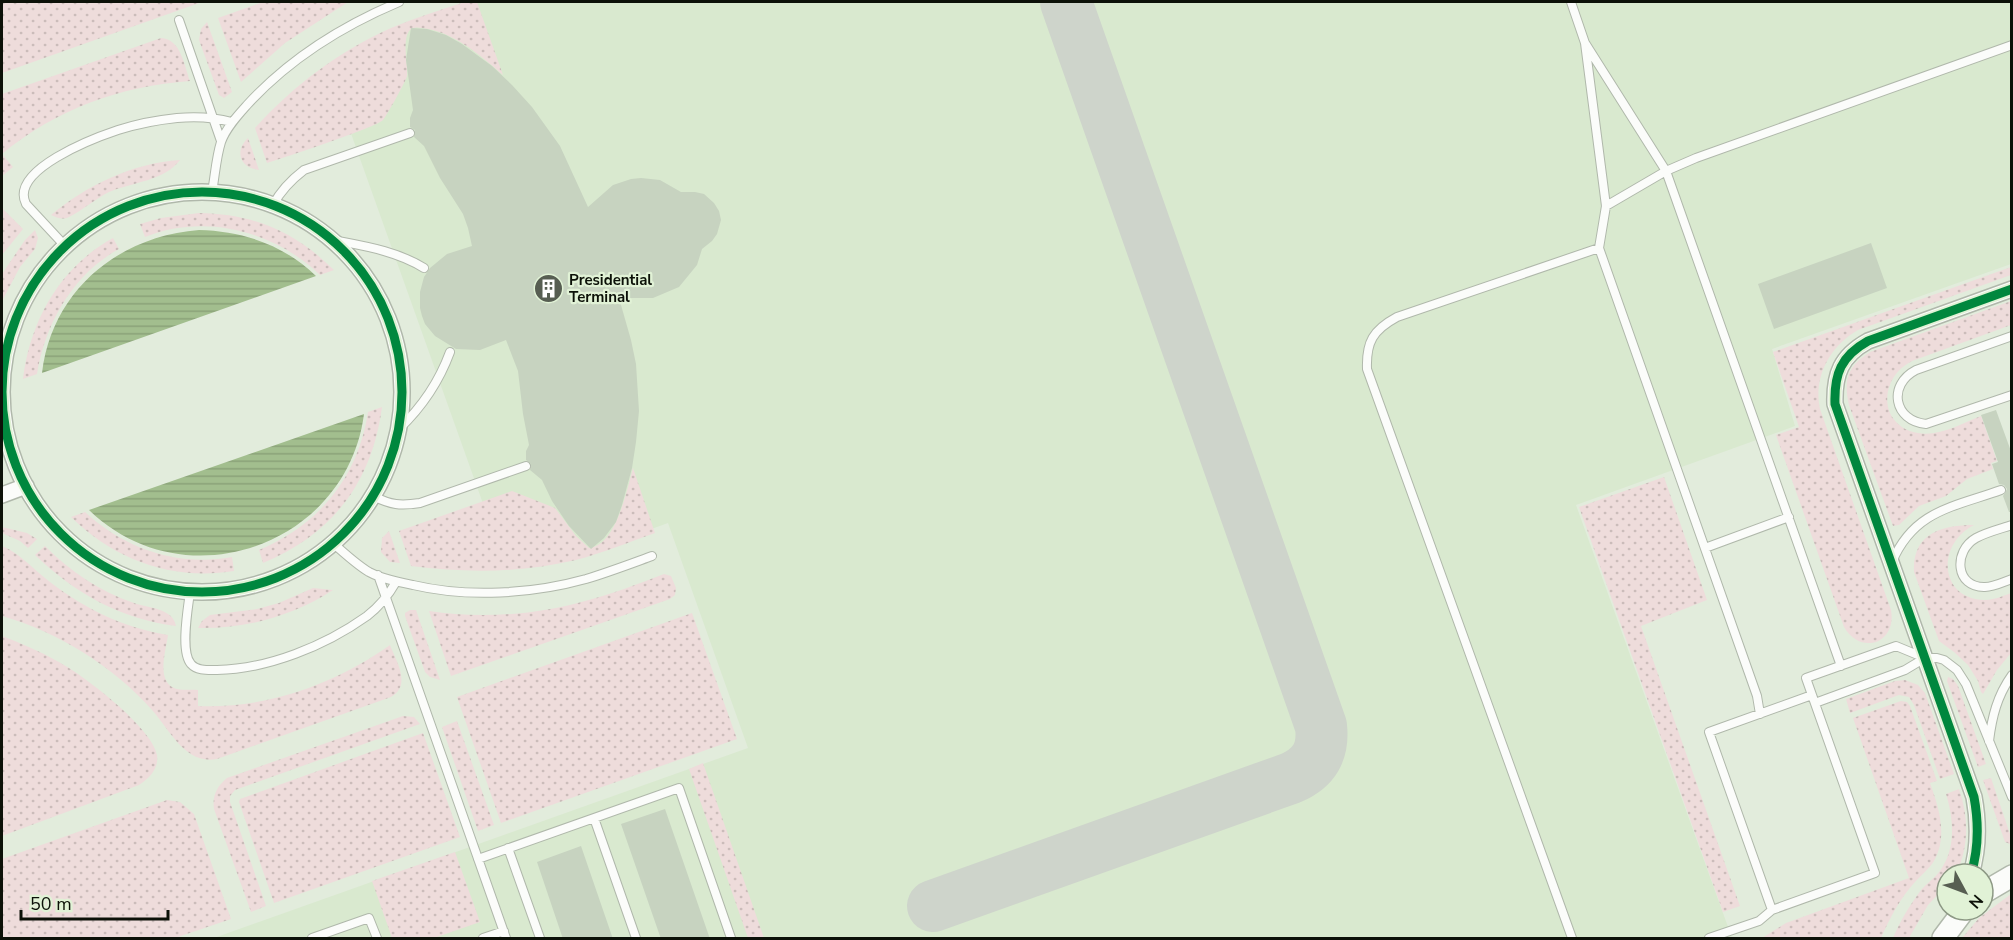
<svg xmlns="http://www.w3.org/2000/svg" width="2013" height="940" font-family="'Nunito Sans',sans-serif">
  <style>
    .built { fill: #d9e9cf }
    .grass { fill: url(#grass-dots) }
    .water { fill: url(#water-rules) }
    .lines { fill: none; stroke-linecap: round; stroke-linejoin: round }
    .taxiway { stroke: #ced4cb; stroke-width: 52 }
    .building { fill: #c7d3c0 }
    .lane-casing { stroke: #b0b8ab; stroke-width: 10 }
    .street-casing { stroke: #b0b8ab; stroke-width: 18 }
    .secondary-casing { stroke: #b0b8ab; stroke-width: 24 }
    .lane { stroke: #fbfcfa; stroke-width: 8 }
    .street { stroke: #fbfcfa; stroke-width: 15 }
    .secondary { stroke: #fbfcfa; stroke-width: 21 }
    .cycleway-casing { stroke: #e1f2d6; stroke-width: 13 }
    .cycleway { stroke: #00873e; stroke-width: 9 }
    .labels { text-anchor: middle; dominant-baseline: central; stroke-width: 4.5; stroke-linejoin: round; paint-order: stroke }
    .poi-label { font-size: 15px; font-weight: bold; fill: #0c1108; stroke: #e1f2d6; text-anchor: start }
  </style>
  <defs>
    <pattern id="grass-dots" width="8" height="8" patternUnits="userSpaceOnUse" patternTransform="scale(1.5)"><rect width="8" height="8" fill="#eedcdb"/><path d="M2 2h.1M6 6h.1" fill="none" stroke="#cbbcba" stroke-width="1.8" stroke-linecap="round"/></pattern>
    <pattern id="water-rules" width="6" height="5" patternUnits="userSpaceOnUse" patternTransform="scale(1.5)"><rect width="6" height="5" fill="#a2be8e"/><path d="M0 2.5h6" fill="none" stroke="#8aa279"/></pattern>
  </defs>
  <rect width="100%" height="100%" fill="#e2ecdc"/>
  <path class="built" d="M478 2H2011V264L1772 349 1795 426 1576 505 1732 938H214L748 748 668 523 590 551 501 554 333 83 410 26Z"/>
  <path class="grass" d="M2 2H202L2 73Z
    M263 2H348L285 43 241 82 218 18Z
    M465 2H477L503 75C480 55 453 31 421 28 417 27 412 27 409 31 402 41 408 65 407 76 406 81 387 115 383 120 377 127 283 158 267 163L255 128C293 86 339 51 391 28 415 18 440 10 465 2Z
    M207 22 232 92 224 98 219 95 199 40 201 29Z
    M161 38C181 39 184 65 190 81 121 86 56 109 2 154L13 167 2 176V94Z
    M248 138 259 170C240 168 234 151 248 138Z
    M180 160C164 181 133 182 109 192 95 199 83 210 69 217 63 220 57 218 51 215 87 185 133 163 180 160Z
    M2 208 23 229 2 255Z
    M199 213C254 214 294 231 334 270L320 275C274 231 205 213 145 237L140 224 161 218Z
    M35 230 38 238 35 249 20 267 2 301V274L25 240Z
    M113 238 119 249C73 274 45 324 37 374L23 379C30 321 60 267 113 238Z
    M2011 267V275L1858 330C1830 346 1813 377 1820 409L1891 610C1897 643 1861 656 1844 627L1776 435 1799 427 1773 352Z
    M2011 301V325L1912 361C1878 378 1878 426 1918 433 1939 437 1963 423 1981 416L1997 461 1991 463 1993 469 1967 479 1946 496 1919 506 1899 525 1893 526 1849 405C1843 379 1848 366 1870 352Z
    M382 407C372 482 333 534 263 563L259 550C319 525 358 477 368 412Z
    M633 468 655 533C629 542 603 553 576 560 521 573 467 573 411 566L399 531 512 491 555 508 576 536 589 548C616 546 627 489 633 468Z
    M1664 477 1707 600 1641 626 1740 906 1723 912 1579 507Z
    M85 512C125 549 178 567 232 557L234 571C172 581 115 560 71 517Z
    M1974 525C1935 545 1940 600 1985 600 1994 600 2003 596 2011 593V653L1997 670 1983 694 1981 692 1978 681 1968 665 1954 652 1939 641 1914 572C1912 534 1941 525 1974 525Z
    M2 527 27 533 37 539 28 548 20 541 2 533Z
    M389 531 400 563 390 562 381 552 382 538Z
    M2 546C21 554 34 570 50 582 85 609 124 628 168 635 166 650 156 680 174 688 181 691 191 689 198 690V706C267 709 335 684 390 645 396 661 412 685 391 697L217 759C185 765 170 730 152 710 113 666 58 632 2 616Z
    M45 546C71 572 99 591 134 603 148 608 173 608 176 626 120 619 75 593 35 555Z
    M664 574 671 576 676 588 675 595 670 599 451 676 429 611C479 619 537 615 585 601 612 594 638 584 664 574Z
    M313 588 333 590C293 616 246 629 198 628L202 621 210 615 257 609 279 603Z
    M410 610H416L440 680 430 677 425 672 405 616V613Z
    M692 613 737 739 501 823 457 697Z
    M2 636C21 643 39 651 57 661 82 674 152 727 157 755 159 768 150 778 139 785L2 836Z
    M1948 677 1953 679 1958 686 1986 764 1978 767 1947 681Z
    M1905 680 1918 685 1925 693 1954 774 1940 779 1914 705 1909 697 1899 695 1850 713 1846 699 1895 681Z
    M1901 701 1907 702 1910 706 1937 781 1930 783C1939 808 1948 836 1934 861 1929 869 1921 875 1915 882 1900 898 1890 918 1881 938H1762L1786 923 1909 878 1853 718Z
    M403 716 414 717 420 724 235 790 230 796V802L266 906 251 912 214 809C212 796 217 786 227 778Z
    M457 721 494 825 478 831 442 727Z
    M423 733 460 837 274 903 239 802 240 799Z
    M703 763 764 938H748L689 769Z
    M1991 778 2011 837 2010 844 2005 842 1983 780Z
    M1959 789C1969 817 1969 847 1956 874H1947V885L1928 905 1909 938H1893C1900 921 1910 905 1921 890 1928 882 1938 876 1943 866 1956 845 1953 816 1946 794Z
    M167 800 180 802 194 814 231 919 175 938H2V859Z
    M455 852 480 922 434 938H392L372 881Z
    M2011 894V938H1962L1979 918Z"/>
  <path class="water" d="M199 230C243 231 284 245 316 276L42 373C52 290 119 236 199 230Z
    M364 414C347 545 185 603 89 510Z"/>
  <g class="lines">
    <path class="taxiway" d="M933 906 1291 778C1314 768 1324 752 1321 726L1066 2"/>
  </g>
  <path class="building" d="M411 28 427 29 446 35 462 44 492 66 512 85 532 107 560 146 588 207 613 185 631 179 641 178 660 180 681 192H695L704 194 714 203 719 211 721 220 717 234 712 241 702 249 697 265 679 287 653 298H619L631 340 636 364 639 411 636 442 632 468 622 505 616 522 604 538 591 549 569 526 552 501 542 480 530 470 531 464 526 460V451L529 445 523 414 518 371 506 340 480 350 456 349 435 336 425 324 422 316 420 308V292L424 277 430 268 447 254 472 246 468 228 463 214 440 178 424 146 414 137 415 130 410 127V118L413 110 406 60Z
    M1871 243 1887 288 1774 329 1758 284Z
    M1996 410 2012 454V512H2009L2003 496 2007 489 2004 485 1999 484 1992 464 1998 462 1981 415Z
    M665 809 710 939H661L621 824Z
    M581 846 613 939H563L537 862Z"/>
  <g class="lines">
    <defs>
      <path id="lane" d="M1571 2 1585 43
        M179 20 221 141
        M212 192C215 176 216 158 221 142 226 128 238 115 247 105 290 58 342 26 399 2
        M273 205C281 190 291 180 304 170L410 133
        M1606 206 1666 171 1696 158 2012 45
        M333 240C364 246 397 251 424 268
        M66 247 26 204C9 170 94 138 118 130 137 124 157 120 177 118 197 116 213 117 232 122
        M2012 336 1916 370C1887 385 1894 421 1926 424L2012 395
        M399 429C422 407 439 382 450 352
        M373 496C391 505 400 506 420 503L526 466
        M2012 525C2000 529 1987 532 1976 538 1953 551 1955 588 1985 587 1994 587 2003 582 2012 579
        M333 543C344 553 356 564 369 572 382 579 398 582 413 585 468 598 532 594 586 579 609 572 630 564 652 556
        M1705 548 1789 517
        M1892 562C1914 510 1954 507 2001 490
        M378 575 506 938
        M190 592C188 608 180 652 191 664 197 671 208 670 217 670 268 669 325 646 367 616 380 606 388 596 396 582
        M1815 703 1905 670 1925 658
        M1760 714 1757 696 1599 248 1606 206 1585 43 1666 171 1841 666
        M1989 741C1992 717 1997 696 2012 675
        M594 818 636 938
        M508 848 540 938
        M478 859 679 788 731 938
        M1772 910 1709 732 1812 695
        M312 938 369 918 377 938
        M483 938 504 931
        M1572 938 1367 369C1366 342 1373 330 1397 317L1599 248
        M1709 938 1759 921 1772 910 1875 873 1806 678 1896 646 1925 658H1937L1944 660 1957 670 1966 684 2012 797"/>
      <path id="street" d="M2 392a200 200 0 1 1 400 0a200 200 0 1 1-400 0Z
        M2 495 26 486
        M1971 874C1979 848 1979 824 1974 797L1835 404C1834 374 1841 356 1868 341L2012 289"/>
      <path id="secondary" d="M1983 893 2012 876
        M1943 938 1964 910"/>
    </defs>
    <use href="#lane" class="lane-casing"/>
    <use href="#street" class="street-casing"/>
    <use href="#secondary" class="secondary-casing"/>
    <use href="#lane" class="lane"/>
    <use href="#street" class="street"/>
    <use href="#secondary" class="secondary"/>
    <defs>
      <path id="cycleway" d="M2 392a200 200 0 1 1 400 0a200 200 0 1 1-400 0Z
        M1971 874C1979 848 1979 824 1974 797L1835 404C1834 374 1841 356 1868 341L2012 289"/>
    </defs>
    <use href="#cycleway" class="cycleway-casing"/>
    <use href="#cycleway" class="cycleway"/>
  </g>
  <defs>
    <symbol id="building-disc" viewBox="-11 -11 22 22"><circle r="9.5" fill="#575e52" stroke="#e1f2d6"/><path d="M-4-6H4V6H1V3H-1V6H-4ZM-2.5-4.3h1.7v1.8h-1.7ZM.8-4.3h1.7v1.8H.8ZM-2.5-1h1.7V.8h-1.7ZM.8-1h1.7V.8H.8Z" fill="#fff"/></symbol>
  </defs>
  <g fill-rule="evenodd">
    <use href="#building-disc" x="532" y="272" width="33" height="33"/>
  </g>
  <g class="labels">
    <g class="poi-label">
      <text x="569" y="280">Presidential<tspan x="569" dy="17">Terminal</tspan></text>
    </g>
  </g>
  <rect width="2013" height="940" fill="none" stroke="#0c1108" stroke-width="6"/>
  <g transform="translate(1965 892) rotate(131)"><circle r="28" fill="#e1f2d6" stroke="#8c9884" stroke-width="1.5"/>
  <path d="M0-4.5L10 22L0 15L-10 22Z" fill="#575e52"/>
  <text y="-9" font-size="16" font-weight="bold" text-anchor="middle" fill="#0c1108">N</text>
  </g>
  <path d="M21 910v9h147v-9" fill="none" stroke="#0c1108" stroke-width="3"/>
  <text x="30" y="910" font-size="18" fill="#0c1108" stroke="#e1f2d6" stroke-width="4.5" paint-order="stroke">50 m</text>
</svg>
